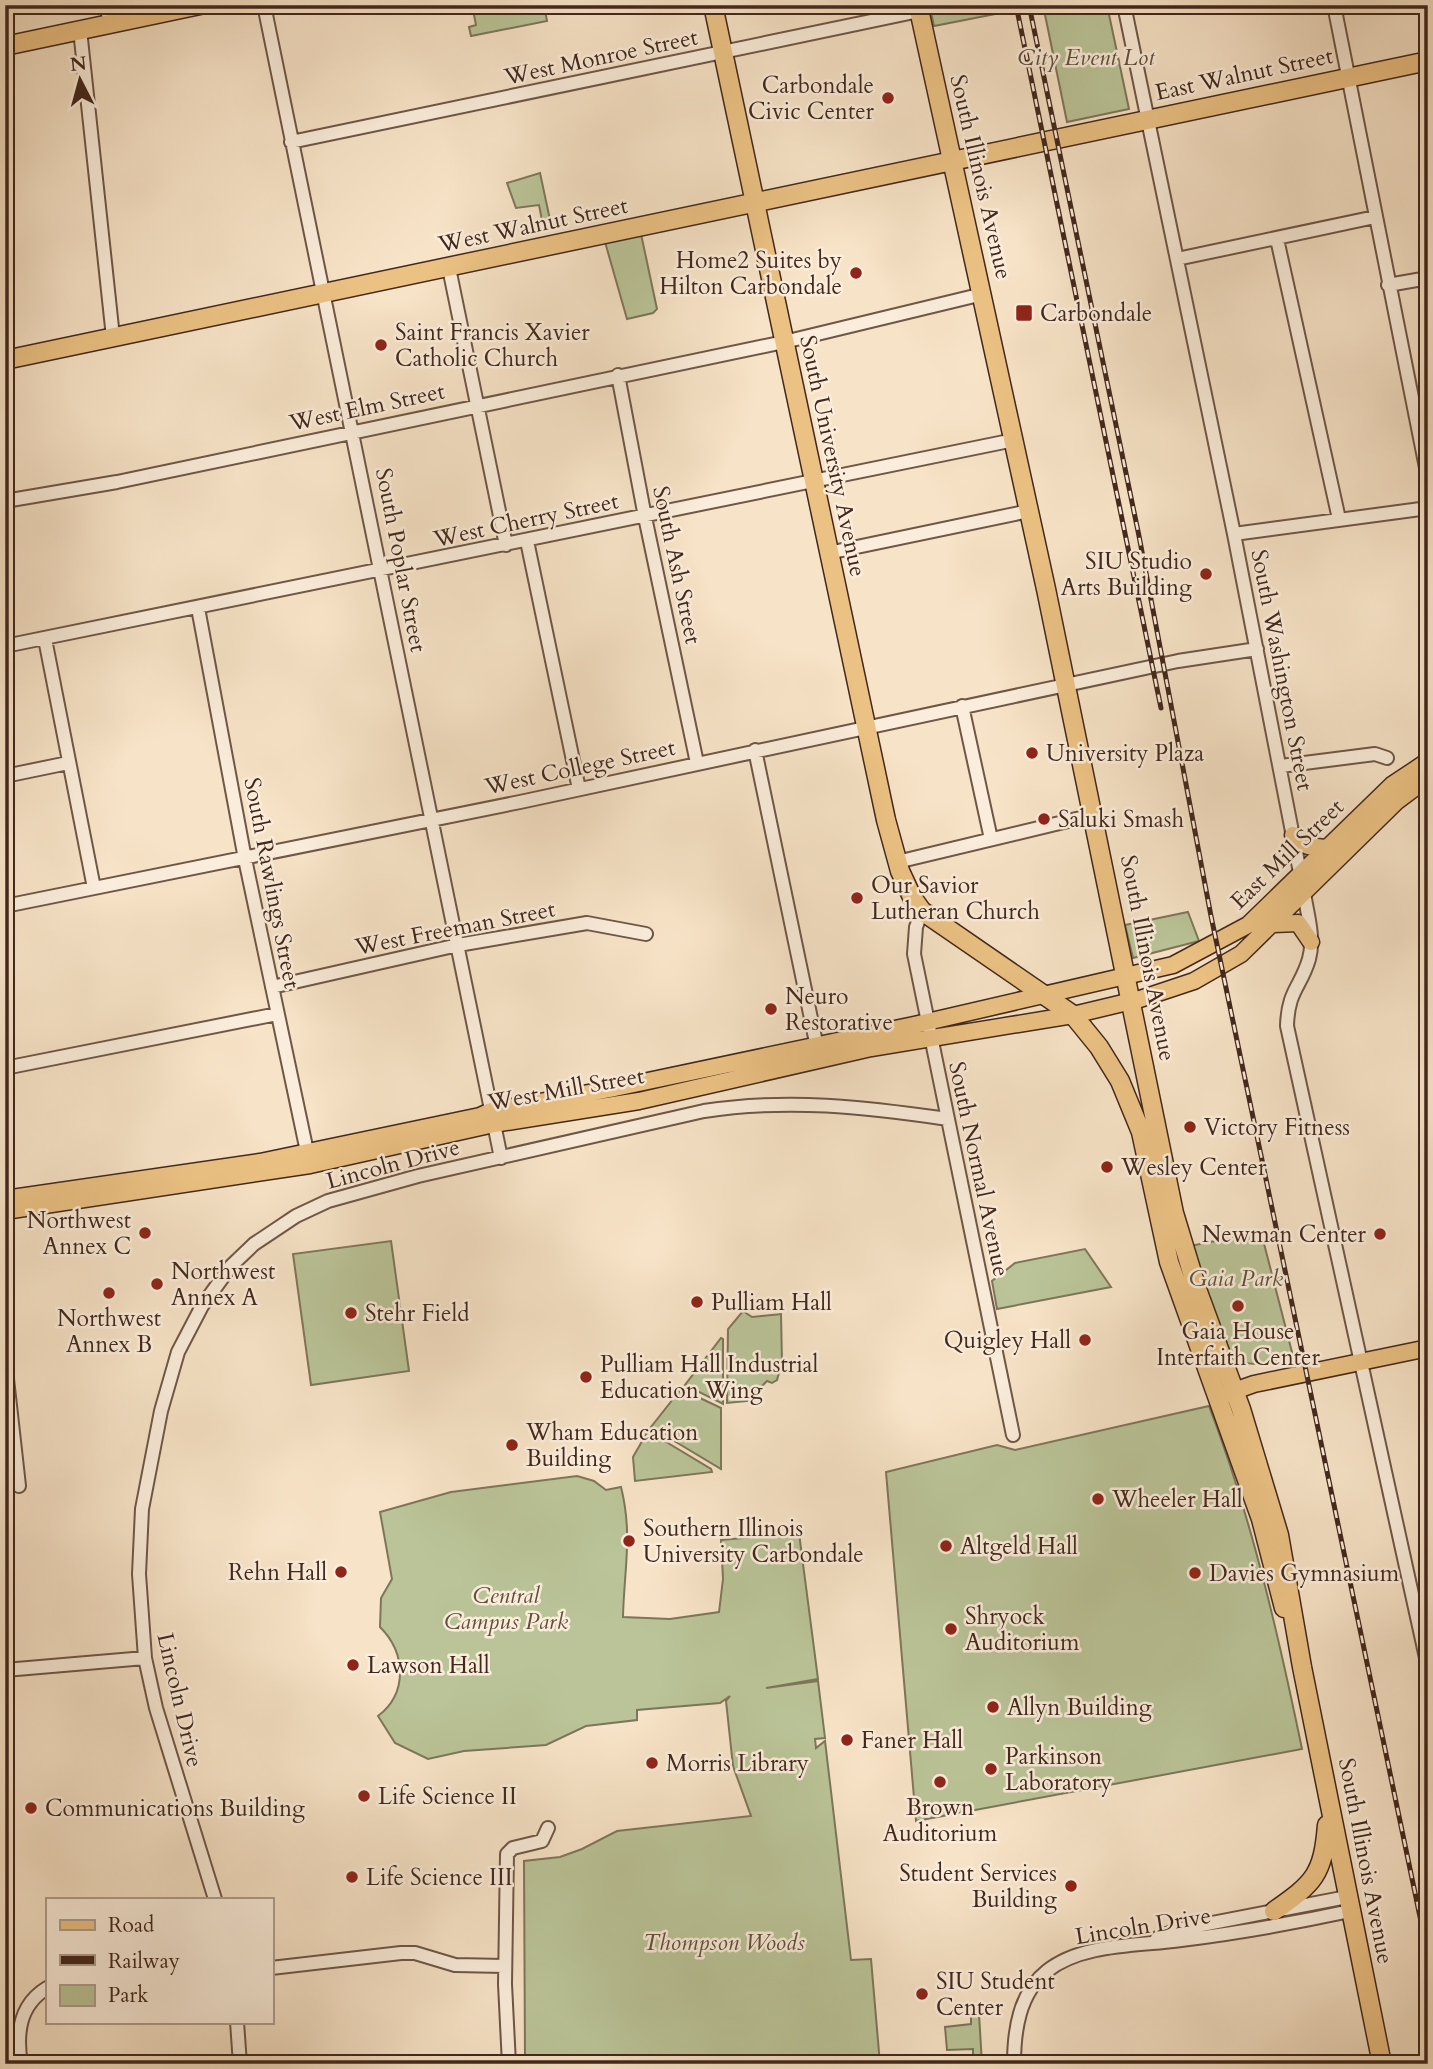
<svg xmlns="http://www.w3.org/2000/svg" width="1433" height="2069" font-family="Cardo,serif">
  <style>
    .green { fill: #bac498; stroke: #7e765a; stroke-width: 2 }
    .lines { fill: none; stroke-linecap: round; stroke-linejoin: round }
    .minor-casing { stroke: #6f5647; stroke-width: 16 }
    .major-casing { stroke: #42271c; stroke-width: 19 }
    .highway-casing { stroke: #42271c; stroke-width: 21 }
    .minor { stroke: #faeddb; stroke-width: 12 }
    .major { stroke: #ecc284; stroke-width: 16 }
    .highway { stroke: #ecc284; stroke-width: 18 }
    .rail-casing { stroke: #42271c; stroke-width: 5 }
    .rail { stroke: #faeddb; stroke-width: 2.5; stroke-dasharray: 8; stroke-linecap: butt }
    .poi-dot { fill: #8f2418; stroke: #faeddb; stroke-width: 2.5 }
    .labels { text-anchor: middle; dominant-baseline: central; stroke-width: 5; stroke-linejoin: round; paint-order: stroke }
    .street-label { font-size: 23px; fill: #42271c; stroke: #faeddb }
    .park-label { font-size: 23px; font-style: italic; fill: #604e3b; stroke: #faeddb }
    .poi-label { font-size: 23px; fill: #42271c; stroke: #faeddb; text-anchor: start }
  </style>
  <rect width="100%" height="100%" fill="#f7e3c7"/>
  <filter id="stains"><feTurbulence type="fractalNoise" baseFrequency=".00286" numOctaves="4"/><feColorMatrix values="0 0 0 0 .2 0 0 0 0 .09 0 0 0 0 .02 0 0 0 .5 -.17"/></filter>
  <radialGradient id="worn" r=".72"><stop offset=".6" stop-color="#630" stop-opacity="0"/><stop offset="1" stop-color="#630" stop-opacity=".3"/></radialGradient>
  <path class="green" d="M472 5H544L547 21 471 36 469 27 476 25Z
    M934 5H1010L1011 11 934 26 931 13 935 11Z
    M1043 5H1107L1129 109 1067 122Z
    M540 173 552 229 531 233 530 228 543 225 539 205 516 208 507 183Z
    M641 234 657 309 653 313 627 319 605 242Z
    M1188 912 1199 941 1133 958 1125 925Z
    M1261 1232 1293 1356C1273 1360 1244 1373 1230 1353L1190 1246Z
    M391 1241 409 1371 311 1385 293 1254Z
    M1085 1249 1111 1287 997 1309 992 1281 1015 1263Z
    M743 1311 752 1317 781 1314 782 1362 777 1380 772 1383 767 1381 752 1396 757 1400 727 1403 728 1329Z
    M721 1338 723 1339V1404L685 1385Z
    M681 1389 721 1408V1469L651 1427Z
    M1209 1406C1251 1516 1278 1633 1302 1749L916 1821 886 1472 997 1445 1015 1450Z
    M648 1431 711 1469 712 1472 635 1481 633 1457Z
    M577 1476 594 1481 606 1490 621 1487C633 1535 624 1570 623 1617L670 1619 719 1612 723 1579 721 1540 799 1533 818 1679 766 1688 818 1681 825 1738 815 1739 816 1748 825 1741 851 1960 871 1959 880 2064H525L524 1861 560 1857 582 1849 617 1831 751 1816 733 1766 726 1701 730 1696 720 1703 637 1710V1720L586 1726 546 1745 464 1751 428 1759 395 1743 378 1716C408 1693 406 1653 380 1627L381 1598 392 1579 380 1512 451 1492Z
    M971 2014H979L982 2064H973V2049L947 2050 945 2027 971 2024Z"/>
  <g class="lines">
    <defs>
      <path id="minor" d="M106 5 110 23
        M264 5 501 1158
        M1124 5 1234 534 1304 893C1307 913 1315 938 1309 959 1301 987 1288 990 1287 1026L1428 1667
        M1334 5 1428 478
        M80 30 113 337
        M291 142 919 11
        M1277 239 1339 519
        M1177 259 1375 217
        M449 268 506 545
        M1388 285 1428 278
        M618 375 645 517 697 763
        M5 501 117 482 784 342 983 294
        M1234 534 1428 508
        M527 541 579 789
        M828 553 1029 511
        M198 608 245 859 309 1161
        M45 639 94 888
        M5 646 1014 440
        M962 706 991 839
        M755 750 818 1052
        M1281 766 1375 754 1387 758
        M5 776 68 763
        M897 862 1093 815
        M5 906 520 802 1178 661 1257 649
        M922 911 916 927 914 954 1013 1435
        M272 987 458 945 587 923 646 934
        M5 1068 277 1014
        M5 1361 19 1486
        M5 1670 145 1658
        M215 1899 156 1708 145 1658 139 1574 142 1509 161 1411 178 1352 202 1306 231 1266 254 1244 296 1216 328 1201 418 1176 704 1111C789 1098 864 1107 948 1119
        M1157 1938 1176 1930 1347 1897
        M271 1968 401 1953H415L455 1965 505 1966
        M237 2022 240 2064
        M21 2064C16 2034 19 2005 47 1988
        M509 2064 505 1984 507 1854 513 1848 542 1841 548 1828
        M1014 2064C1014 2031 1019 1993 1047 1971 1082 1943 1139 1946 1181 1940 1238 1933 1294 1923 1350 1911"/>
      <path id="major" d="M1293 835 1308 846 1325 848
        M1274 924 1298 923 1311 942
        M5 1199 260 1162 480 1116 491 1111 610 1089 914 1025 1173 965 1248 925 1392 785 1428 761
        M5 1211 310 1165 494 1124 639 1101 871 1048 1073 1015 1140 999 1194 981 1241 954 1397 801 1428 778
        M1223 1395 1254 1384 1428 1348"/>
      <path id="highway" d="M713 5 886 820 900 871 912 897 922 911 1073 1015 1099 1047 1120 1081 1141 1132 1169 1262 1261 1519 1284 1608
        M918 5 1046 589 1174 1213 1197 1289 1241 1409 1279 1535 1302 1667 1382 2064
        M5 46 200 5
        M5 360 1428 61
        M1274 1911C1314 1883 1323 1875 1327 1825"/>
    </defs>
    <use href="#minor" class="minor-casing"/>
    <use href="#major" class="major-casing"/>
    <use href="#highway" class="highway-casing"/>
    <use href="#minor" class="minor"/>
    <use href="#major" class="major"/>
    <use href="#highway" class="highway"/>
    <defs>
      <path id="rail" d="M1016 5 1161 708
        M1029 5 1139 536 1211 916 1428 1955"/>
    </defs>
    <use href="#rail" class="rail-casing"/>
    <use href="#rail" class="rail"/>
  </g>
  <g class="poi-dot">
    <circle cx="888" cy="98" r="7"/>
    <circle cx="856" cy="273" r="7"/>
    <rect x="1015" y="304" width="18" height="18" rx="3.5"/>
    <circle cx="381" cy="345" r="7"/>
    <circle cx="1206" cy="574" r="7"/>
    <circle cx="1032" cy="753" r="7"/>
    <circle cx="1044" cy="819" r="7"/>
    <circle cx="857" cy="898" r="7"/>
    <circle cx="771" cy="1009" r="7"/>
    <circle cx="1190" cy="1127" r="7"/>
    <circle cx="1107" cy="1167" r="7"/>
    <circle cx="145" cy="1233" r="7"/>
    <circle cx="1380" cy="1234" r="7"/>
    <circle cx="157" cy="1284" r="7"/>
    <circle cx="109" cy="1293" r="7"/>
    <circle cx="697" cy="1302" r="7"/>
    <circle cx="1238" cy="1306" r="7"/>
    <circle cx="351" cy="1313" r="7"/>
    <circle cx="1085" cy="1340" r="7"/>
    <circle cx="586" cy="1377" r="7"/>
    <circle cx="512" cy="1445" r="7"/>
    <circle cx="1098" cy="1499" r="7"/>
    <circle cx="629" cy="1541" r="7"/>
    <circle cx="946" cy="1546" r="7"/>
    <circle cx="341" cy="1572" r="7"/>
    <circle cx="1195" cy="1573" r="7"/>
    <circle cx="951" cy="1629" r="7"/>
    <circle cx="353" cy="1665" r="7"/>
    <circle cx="993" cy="1707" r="7"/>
    <circle cx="847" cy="1740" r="7"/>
    <circle cx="652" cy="1763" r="7"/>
    <circle cx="991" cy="1769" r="7"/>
    <circle cx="940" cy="1782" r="7"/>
    <circle cx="364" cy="1796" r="7"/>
    <circle cx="31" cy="1808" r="7"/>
    <circle cx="352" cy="1877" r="7"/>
    <circle cx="1071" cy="1886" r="7"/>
    <circle cx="922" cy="1994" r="7"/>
  </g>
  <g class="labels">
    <g class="street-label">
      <text transform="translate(601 57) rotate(-12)">West Monroe Street</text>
      <text transform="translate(1244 74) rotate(-12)">East Walnut Street</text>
      <text transform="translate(981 177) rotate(77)">South Illinois Avenue</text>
      <text transform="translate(533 225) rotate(-12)">West Walnut Street</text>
      <text transform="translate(367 407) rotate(-12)">West Elm Street</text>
      <text transform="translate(833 456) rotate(78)">South University Avenue</text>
      <text transform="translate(526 520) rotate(-12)">West Cherry Street</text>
      <text transform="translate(401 560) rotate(79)">South Poplar Street</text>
      <text transform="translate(677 565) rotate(78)">South Ash Street</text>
      <text transform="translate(1282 670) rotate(79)">South Washington Street</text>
      <text transform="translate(580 767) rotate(-12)">West College Street</text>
      <text transform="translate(1287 854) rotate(-44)">East Mill Street</text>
      <text transform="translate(272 883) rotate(79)">South Rawlings Street</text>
      <text transform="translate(455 928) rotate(-11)">West Freeman Street</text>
      <text transform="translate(1148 958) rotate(79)">South Illinois Avenue</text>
      <text transform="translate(566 1089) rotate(-10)">West Mill Street</text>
      <text transform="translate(393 1164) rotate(-15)">Lincoln Drive</text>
      <text transform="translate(979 1169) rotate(78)">South Normal Avenue</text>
      <text transform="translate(180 1700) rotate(77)">Lincoln Drive</text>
      <text transform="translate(1366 1861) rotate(79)">South Illinois Avenue</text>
      <text transform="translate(1143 1926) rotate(-9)">Lincoln Drive</text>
    </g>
    <g class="park-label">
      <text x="1086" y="57">City Event Lot</text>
      <text x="1236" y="1278">Gaia Park</text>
      <text x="506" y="1595">Central<tspan x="506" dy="26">Campus Park</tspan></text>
      <text x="724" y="1942">Thompson Woods</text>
    </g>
    <g class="poi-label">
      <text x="874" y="85" text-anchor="end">Carbondale<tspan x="874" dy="26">Civic Center</tspan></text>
      <text x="842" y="260" text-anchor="end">Home2 Suites by<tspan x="842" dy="26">Hilton Carbondale</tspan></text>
      <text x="1040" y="313">Carbondale</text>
      <text x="395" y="332">Saint Francis Xavier<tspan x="395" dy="26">Catholic Church</tspan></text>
      <text x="1192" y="561" text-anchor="end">SIU Studio<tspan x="1192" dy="26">Arts Building</tspan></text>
      <text x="1046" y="753">University Plaza</text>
      <text x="1058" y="819">Saluki Smash</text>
      <text x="871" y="885">Our Savior<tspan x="871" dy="26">Lutheran Church</tspan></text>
      <text x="785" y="996">Neuro<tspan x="785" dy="26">Restorative</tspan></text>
      <text x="1204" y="1127">Victory Fitness</text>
      <text x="1121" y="1167">Wesley Center</text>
      <text x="131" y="1220" text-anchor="end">Northwest<tspan x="131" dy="26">Annex C</tspan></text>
      <text x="1366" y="1234" text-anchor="end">Newman Center</text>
      <text x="171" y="1271">Northwest<tspan x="171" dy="26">Annex A</tspan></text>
      <text x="711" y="1302">Pulliam Hall</text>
      <text x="365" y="1313">Stehr Field</text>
      <text x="109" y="1318" text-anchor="middle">Northwest<tspan x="109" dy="26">Annex B</tspan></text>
      <text x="1238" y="1331" text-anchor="middle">Gaia House<tspan x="1238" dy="26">Interfaith Center</tspan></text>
      <text x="1071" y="1340" text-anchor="end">Quigley Hall</text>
      <text x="600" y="1364">Pulliam Hall Industrial<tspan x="600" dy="26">Education Wing</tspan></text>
      <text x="526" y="1432">Wham Education<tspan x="526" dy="26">Building</tspan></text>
      <text x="1112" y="1499">Wheeler Hall</text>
      <text x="643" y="1528">Southern Illinois<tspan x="643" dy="26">University Carbondale</tspan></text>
      <text x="960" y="1546">Altgeld Hall</text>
      <text x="327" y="1572" text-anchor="end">Rehn Hall</text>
      <text x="1209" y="1573">Davies Gymnasium</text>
      <text x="965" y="1616">Shryock<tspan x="965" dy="26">Auditorium</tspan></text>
      <text x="367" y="1665">Lawson Hall</text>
      <text x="1007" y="1707">Allyn Building</text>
      <text x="861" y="1740">Faner Hall</text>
      <text x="1005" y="1756">Parkinson<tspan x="1005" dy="26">Laboratory</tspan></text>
      <text x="666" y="1763">Morris Library</text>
      <text x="378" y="1796">Life Science II</text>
      <text x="940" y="1807" text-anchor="middle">Brown<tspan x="940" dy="26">Auditorium</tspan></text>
      <text x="45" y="1808">Communications Building</text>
      <text x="1057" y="1873" text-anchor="end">Student Services<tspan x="1057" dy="26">Building</tspan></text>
      <text x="366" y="1877">Life Science III</text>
      <text x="936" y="1981">SIU Student<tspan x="936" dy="26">Center</tspan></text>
    </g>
  </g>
  <rect width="1433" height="2069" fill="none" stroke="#f7e3c7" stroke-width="28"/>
  <rect x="7" y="7" width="1419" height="2055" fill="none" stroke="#42271c" stroke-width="3.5"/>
  <rect x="14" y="14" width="1405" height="2041" fill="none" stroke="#42271c" stroke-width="2"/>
  <rect x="46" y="1898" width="228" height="126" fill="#faeddb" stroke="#b09e8f" stroke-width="2"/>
  <rect x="60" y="1920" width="35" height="10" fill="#ecc284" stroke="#b09e8f" stroke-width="2"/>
  <text x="108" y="1932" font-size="21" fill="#42271c">Road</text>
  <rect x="60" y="1955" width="35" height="10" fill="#42271c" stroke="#b09e8f" stroke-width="2"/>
  <text x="108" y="1968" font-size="21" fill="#42271c">Railway</text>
  <rect x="60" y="1985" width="35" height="21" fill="#bac498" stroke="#b09e8f" stroke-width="2"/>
  <text x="108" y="2002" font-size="21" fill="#42271c">Park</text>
  <g transform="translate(80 80) rotate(354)" stroke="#faeddb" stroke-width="5" paint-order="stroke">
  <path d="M0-5L12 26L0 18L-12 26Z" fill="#42271c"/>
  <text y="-10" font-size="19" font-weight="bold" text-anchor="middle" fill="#42271c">N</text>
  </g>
  <rect width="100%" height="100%" filter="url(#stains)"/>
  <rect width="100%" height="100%" fill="url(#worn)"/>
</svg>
